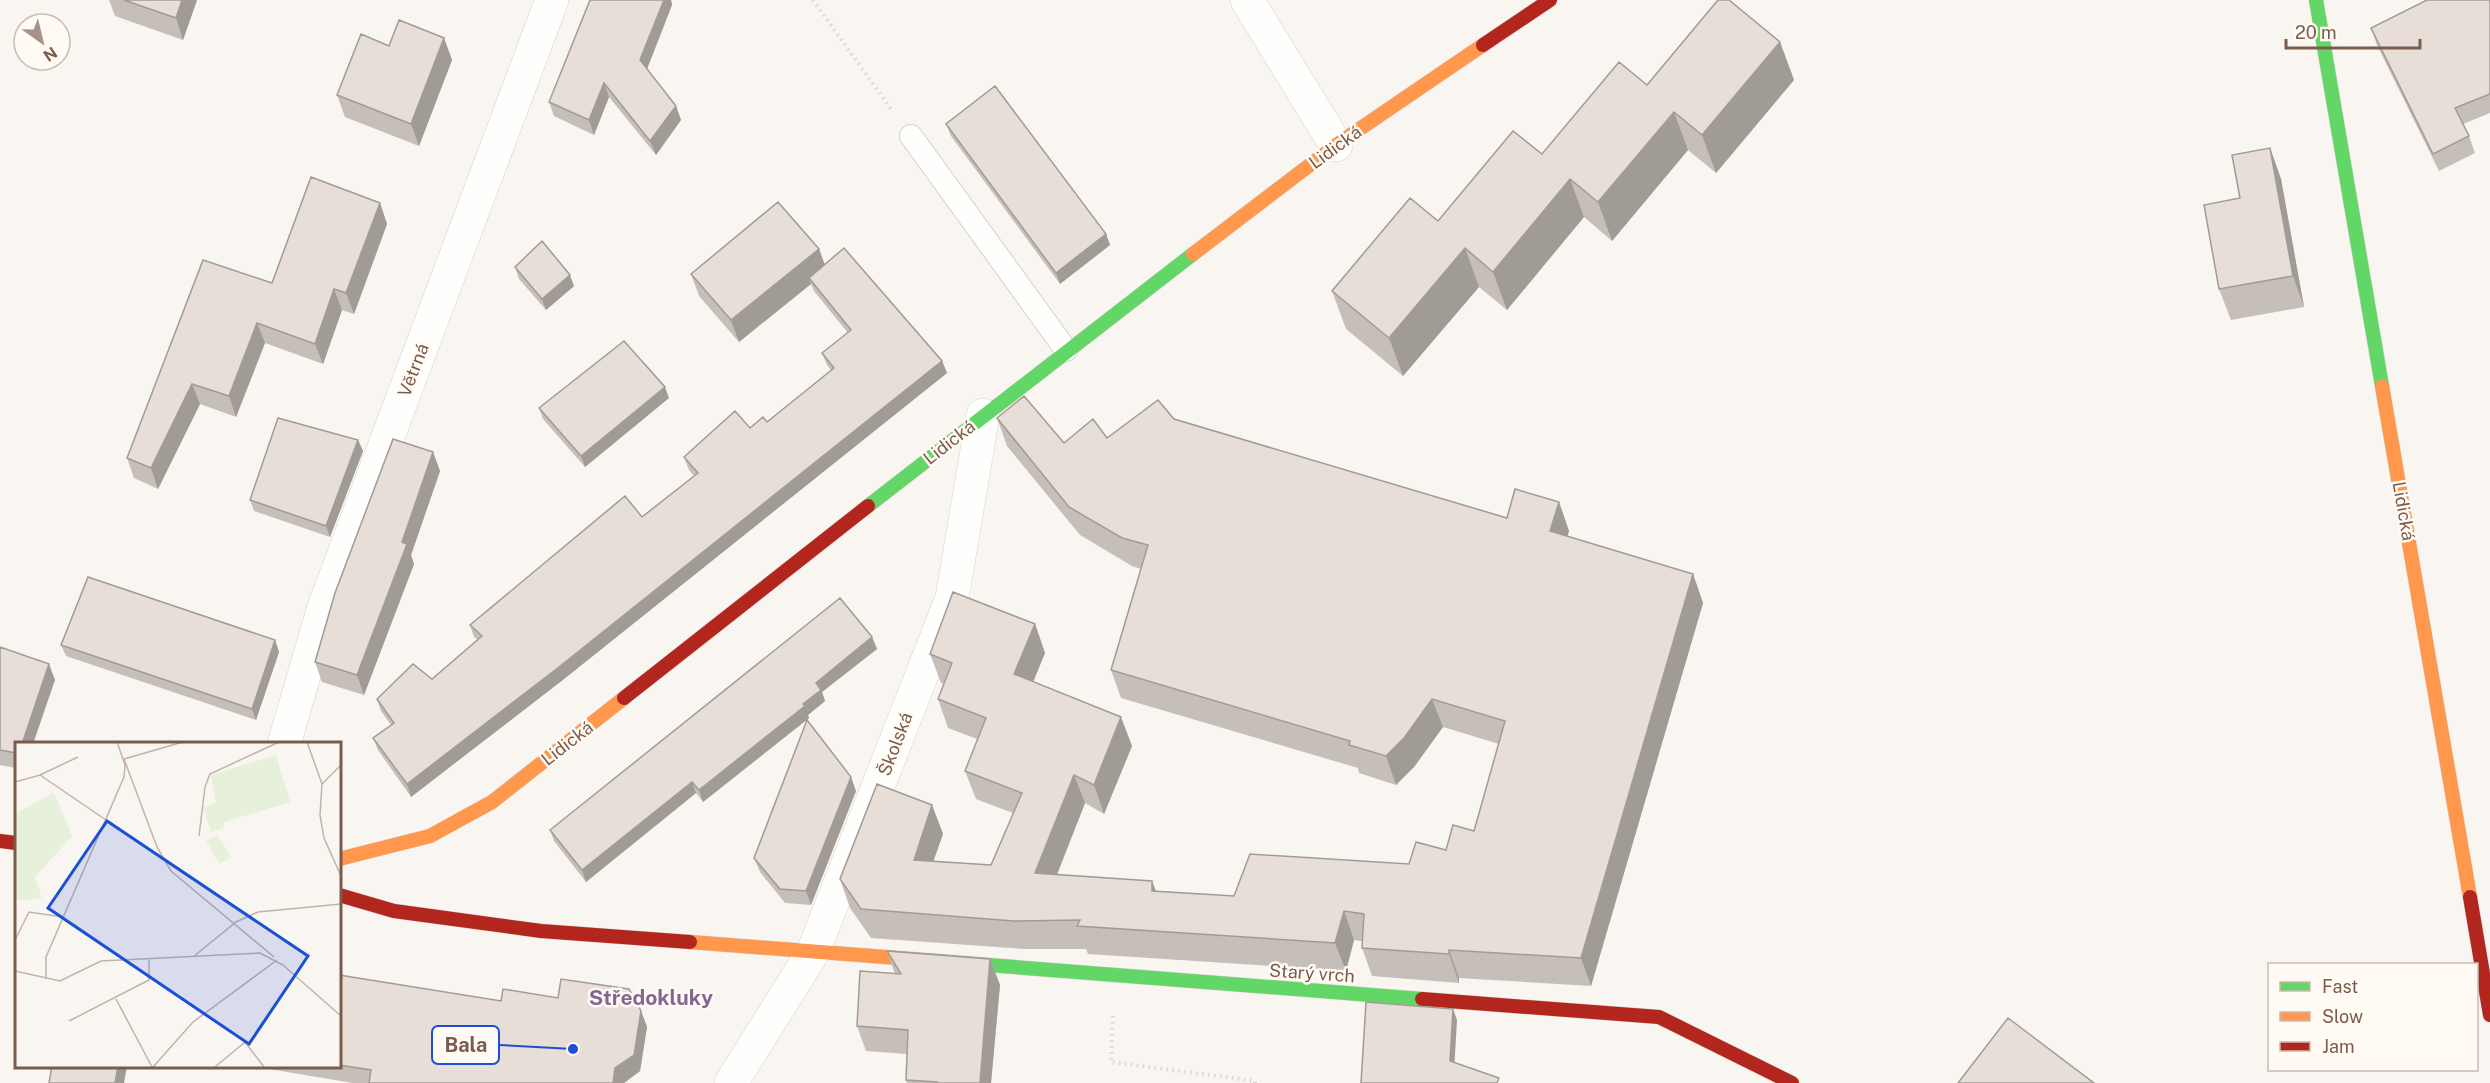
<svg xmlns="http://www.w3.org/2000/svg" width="2490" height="1083" font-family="'Public Sans',sans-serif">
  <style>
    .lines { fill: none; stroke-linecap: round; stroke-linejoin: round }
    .lane-casing { stroke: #d7d1cb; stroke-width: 24 }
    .street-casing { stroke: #d7d1cb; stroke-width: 34 }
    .fast-casing { stroke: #d9d2cb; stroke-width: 15 }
    .slow-casing { stroke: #d9d2cb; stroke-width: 15 }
    .jam-casing { stroke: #d9d2cb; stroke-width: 15 }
    .path { stroke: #dcd5d0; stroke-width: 4; stroke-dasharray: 1.5 4.5; stroke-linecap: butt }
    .lane { stroke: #fefefd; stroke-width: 22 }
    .street { stroke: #fefefd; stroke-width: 33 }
    .fast { stroke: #63d668; stroke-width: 14 }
    .slow { stroke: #ff974d; stroke-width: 14 }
    .jam { stroke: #b3261e; stroke-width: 14 }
    .wall { fill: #c6bfb9 }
    .shaded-wall { fill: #a19b96 }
    .building { fill: #e6ded7; stroke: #a19b96; stroke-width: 1.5 }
    .labels { text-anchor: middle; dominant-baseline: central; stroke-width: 5; stroke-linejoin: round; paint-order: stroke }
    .street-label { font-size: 18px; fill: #7a5c4d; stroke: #fffaf3 }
    .quarter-label { font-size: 21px; font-weight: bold; fill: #846695; stroke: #fffaf3 }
    .inset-road { fill: none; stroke: #c2b3aa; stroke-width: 1.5 }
    .view { fill: #1d4ed8; fill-opacity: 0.15; stroke: #1d4ed8; stroke-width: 3 }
    .inset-edge { fill: none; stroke: #7a5c4d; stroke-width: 3 }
    .leader { fill: none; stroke: #1d4ed8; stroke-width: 2 }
    .callout-dot { fill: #1d4ed8; stroke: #fffaf3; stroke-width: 2 }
    .callout { fill: #fffaf3; stroke: #1d4ed8; stroke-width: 2 }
    .callout-label { font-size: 20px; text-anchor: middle; font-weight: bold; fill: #7a5c4d }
  </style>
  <rect width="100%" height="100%" fill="#f9f5f0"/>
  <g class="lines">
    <defs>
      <path id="lane" d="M911 136 1066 350"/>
      <path id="street" d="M1247 0 1336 145
        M284 744 324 607 552 0
        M731 1083 813 952 952 598 983 415"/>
      <path id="fast" d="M2316 0 2382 386
        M868 506 1193 254
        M937 961 1422 999"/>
      <path id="slow" d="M1193 254 1336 145 1483 45
        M2382 386 2470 897
        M339 859 430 836 492 802 624 698
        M690 942 937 961"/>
      <path id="jam" d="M1483 45 1550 0
        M624 698 868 506
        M0 841 16 843
        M339 895 394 911 541 931 690 942
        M2470 897 2490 1015
        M1422 999 1659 1017 1792 1083"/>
    </defs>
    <use href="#lane" class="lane-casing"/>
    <use href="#street" class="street-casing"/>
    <use href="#fast" class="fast-casing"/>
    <use href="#slow" class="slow-casing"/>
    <use href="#jam" class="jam-casing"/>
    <path class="path" d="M813 0 891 109
      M1113 1016 1111 1062 1255 1081V1083"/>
    <use href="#lane" class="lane"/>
    <use href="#street" class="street"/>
    <use href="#fast" class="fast"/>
    <use href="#slow" class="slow"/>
    <use href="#jam" class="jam"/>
  </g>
  <path class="wall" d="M109 0H197L183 40 115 16Z
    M590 0H671L672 5 647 69 676 106 681 120 656 155 609 97 594 135 554 116 549 102Z
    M2490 0V113L2463 124 2469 136 2475 153 2439 171 2377 45 2371 28Z
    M444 38 452 60 419 146 345 117 337 95 389 46Z
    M1780 42 1794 80 1716 173 1688 150 1612 241 1584 217 1507 310 1479 287 1403 376 1346 329 1332 291 1647 85Z
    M946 124 1106 234 1110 245 1060 284 951 136Z
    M2270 148 2281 179 2304 307 2231 320 2219 289 2240 198Z
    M380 203 387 224 354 314 342 310 323 364 265 343 236 417 200 404 158 489 134 478 127 458 272 283Z
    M819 249 825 265 942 361 947 373 564 679 411 797 378 750 373 738 391 725 381 711 377 699 432 679 478 640 474 637 470 625 642 517 694 476 689 470 684 457 750 428 767 422 831 370 827 365 822 353 848 333 814 291 811 284 739 342 699 296 691 274Z
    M515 267 574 286 546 310 519 279Z
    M669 398 585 467 543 419 539 408Z
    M997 418 1064 443 1107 438 1174 419 1507 518 1559 502 1569 531 1567 537 1693 574 1703 603 1591 986 1459 978V983L1372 976 1362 948V941L1354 940 1346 971 1088 954 1086 949H1024L871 938 850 908 840 879 932 805 943 834 933 861 991 865 1013 813 976 799 965 771 977 739 948 728 938 699 944 684 941 683 930 654 1035 624 1045 653 1033 681 1132 746 1104 814 1085 803 1057 875 1152 881 1156 891 1234 896 1409 864 1446 850 1474 831 1499 744 1443 727 1414 767 1396 785 1359 773 1358 768 1121 698 1111 670 1141 569 1132 566 1080 535 1007 446Z
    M358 440 363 451 330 537 254 511 250 500Z
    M433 452 440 471 411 555 414 564 364 695 322 682 315 662Z
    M872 637 877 649 822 692 825 701 808 715 809 718 703 802 696 793 586 882 554 841 550 830Z
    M275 640 279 652 256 720 66 656 61 645Z
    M0 647 55 680 16 744V768L0 765Z
    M856 791 811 905 785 903 760 872 754 858Z
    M887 951 990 959 1000 985 991 1083H907L906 1080 907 1054 866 1051 857 1026 895 974Z
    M339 975 501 1001 558 998 641 1011 647 1027 640 1071 624 1083H353L251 1066H339Z"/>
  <path class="shaded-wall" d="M182 0H197L183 40 176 18Z
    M664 0H671L672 5 645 74 640 60Z
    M444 38 452 60 419 146 411 124Z
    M1780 42 1794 80 1716 173 1702 135Z
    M604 83 609 97 594 135 589 120Z
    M676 106 681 120 656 155 650 141Z
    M1674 112 1688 150 1612 241 1598 202Z
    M2270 148 2281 179 2304 307 2293 276Z
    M1570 179 1584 217 1507 310 1493 272Z
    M380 203 387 224 354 314 346 293Z
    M1106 234 1110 245 1060 284 1056 273Z
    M1465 248 1479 287 1403 376 1389 338Z
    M819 249 827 271 809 278 811 284 739 342 731 320Z
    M570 275 574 286 546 310 542 299Z
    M334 289 342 310 323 364 315 344Z
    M257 323 265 343 236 417 229 396Z
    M942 361 947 373 564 679 411 797 407 784Z
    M192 384 200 404 158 489 151 468Z
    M665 387 669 398 585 467 581 456Z
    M358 440 363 451 330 537 326 526Z
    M433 452 440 471 411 555 414 564 364 695 357 675Z
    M1559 502 1569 531 1560 560 1550 531Z
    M1693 574 1703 603 1591 986 1581 958Z
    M1035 624 1045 653 1025 702 1014 674Z
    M872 637 877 649 822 692 825 701 808 715 809 718 703 802 699 790 803 704 816 683Z
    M275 640 279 652 256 720 252 709Z
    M49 664 55 680 33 744H22Z
    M1432 699 1443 727 1414 767 1396 785 1386 756Z
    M1121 717 1132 746 1104 814 1094 785Z
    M1074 775 1085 803 1046 902 1035 873Z
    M851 777 856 791 811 905 806 891Z
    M692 782 696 793 586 882 582 870Z
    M932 805 943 834 924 888 914 860Z
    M1152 881 1162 909 1152 891Z
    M1344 911 1354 940 1346 971 1335 943Z
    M1449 950 1459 978V983L1449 954Z
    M990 959 1000 985 991 1083H980Z
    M1453 1009 1457 1020 1454 1072 1450 1061Z
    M641 1011 647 1027 640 1071 624 1083H613L615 1068Z
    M118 1066H127L124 1083H115Z"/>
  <path class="building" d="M124 0H182L176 18Z
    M590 0H664L640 60 676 106 650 141 604 83 589 120 549 102Z
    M1718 0H1729L1780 42 1702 135 1674 112 1598 202 1570 179 1493 272 1465 248 1389 338 1332 291 1410 198 1438 221 1513 131 1542 154 1619 62 1647 85Z
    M2427 0H2490V94L2455 108 2469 136 2433 154 2371 28Z
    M399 20 444 38 411 124 337 95 361 34 389 46Z
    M995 86 1106 234 1056 273 946 124Z
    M2270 148 2293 276 2219 289 2204 205 2240 198 2232 155Z
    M311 177 380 203 346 293 334 289 315 344 257 323 229 396 192 384 151 468 127 458 203 260 272 283Z
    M778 202 819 249 731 320 691 274Z
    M542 241 570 275 542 299 515 267Z
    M844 248 942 361 559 667 407 784 373 738 394 723 377 699 413 664 432 679 482 636 470 625 625 496 642 517 698 473 684 457 735 411 750 428 763 417 767 422 834 368 822 353 851 330 809 278Z
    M624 341 665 387 581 456 539 408Z
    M1024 396 1064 443 1093 419 1107 438 1158 400 1174 419 1507 518 1515 489 1559 502 1550 531 1693 574 1581 958 1449 950V954L1362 948 1364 914 1344 911 1335 943 1077 926 1080 920 1014 921 861 909 840 879 877 784 932 805 914 860 991 865 1022 793 965 771 986 718 938 699 952 663 930 654 953 592 1035 624 1014 674 1121 717 1094 785 1074 775 1035 873 1152 881V891L1234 896 1250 854 1409 864 1416 842 1446 850 1453 825 1474 831 1505 721 1432 699 1404 738 1386 756 1349 745 1350 741 1111 670 1148 545 1122 538 1069 507 997 418Z
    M278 418 358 440 326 526 250 500Z
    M393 439 433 452 402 542 407 544 357 675 315 662 335 593Z
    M88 577 275 640 252 709 61 645Z
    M840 598 872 637 816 683 821 690 803 704 805 706 699 790 692 782 582 870 550 830Z
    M0 647 49 664 22 744H16V753L0 750Z
    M807 720 851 777 806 891 780 889 754 858Z
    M887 951 990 959 980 1083H937V1082L906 1080 908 1030 857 1026 860 971 901 974Z
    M339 975 501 1001 503 989 558 998 561 979 629 989 641 1011 634 1055 615 1068 613 1083H369L371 1070 339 1065Z
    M1366 1002 1453 1009 1450 1061 1499 1078 1497 1083H1361Z
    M2008 1018 2094 1083H1958Z
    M52 1066H118L115 1083H49Z"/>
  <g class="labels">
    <g class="street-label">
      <text transform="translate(1335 147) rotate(-36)">Lidická</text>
      <text transform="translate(413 370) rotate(-69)">Větrná</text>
      <text transform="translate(949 442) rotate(-38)">Lidická</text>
      <text transform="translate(2404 511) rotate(80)">Lidická</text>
      <text transform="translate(567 743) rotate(-38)">Lidická</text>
      <text transform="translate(895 744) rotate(-69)">Školská</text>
      <text transform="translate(1312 973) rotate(4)">Starý vrch</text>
    </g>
    <g class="quarter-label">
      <text x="651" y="997">Středokluky</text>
    </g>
  </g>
  <g transform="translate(15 742)">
    <rect width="326" height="326" fill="#f9f5f0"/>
    <path d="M39 50 57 94 20 135 27 156 0 159V72Z" fill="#e7f0db"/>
    <path d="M261 13 275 60 209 80 208 86 196 90 188 66 201 61 196 33ZM202 93 216 115 205 122 191 99Z" fill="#e7f0db"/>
    <path class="inset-road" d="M292 0 307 42M109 17 142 105 156 129 259 215M109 17 168 0M326 23 307 42 305 73 309 96 326 134M25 33 63 15M0 40 25 33 91 78M184 94 190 45 195 32 264 0M0 198 14 170 48 175M178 215 221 180 243 170 326 162M0 229 45 239 86 219 245 211 268 223 326 274M31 237V215L109 35 110 23 102 0M101 257 137 325M54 279 134 238V217M138 325 178 280 262 218M200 325 230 300 249 325"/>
    <path class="view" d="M92 79 293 214 234 302 33 166Z"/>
    <rect width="326" height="326" class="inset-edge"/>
  </g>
  <path class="leader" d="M573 1049L499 1045"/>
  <circle class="callout-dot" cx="573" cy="1049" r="6"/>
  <rect class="callout" x="432" y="1026" width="67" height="38" rx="6"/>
  <g class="callout-label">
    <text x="466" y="1052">Bala</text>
  </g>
  <rect x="2268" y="963" width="210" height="108" fill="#fffaf3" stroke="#cabbb1" stroke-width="1.5"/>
  <rect x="2280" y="982" width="30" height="9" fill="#63d668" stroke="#cabbb1" stroke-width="1.5"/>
  <text x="2322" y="993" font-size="18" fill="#7a5c4d">Fast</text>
  <rect x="2280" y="1012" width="30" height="9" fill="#ff974d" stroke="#cabbb1" stroke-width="1.5"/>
  <text x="2322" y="1023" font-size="18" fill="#7a5c4d">Slow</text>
  <rect x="2280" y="1042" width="30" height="9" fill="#b3261e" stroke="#cabbb1" stroke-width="1.5"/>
  <text x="2322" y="1053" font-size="18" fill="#7a5c4d">Jam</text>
  <g transform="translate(42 42) rotate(146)"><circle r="28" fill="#fffaf3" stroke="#cabbb1" stroke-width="1.5"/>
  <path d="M0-4.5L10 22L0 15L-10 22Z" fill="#a69286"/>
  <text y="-9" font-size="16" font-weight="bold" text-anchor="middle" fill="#7a5c4d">N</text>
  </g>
  <path d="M2286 39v9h134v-9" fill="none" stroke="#7a5c4d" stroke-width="3"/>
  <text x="2295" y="39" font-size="18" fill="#7a5c4d" stroke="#fffaf3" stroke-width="4.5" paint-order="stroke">20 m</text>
</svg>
